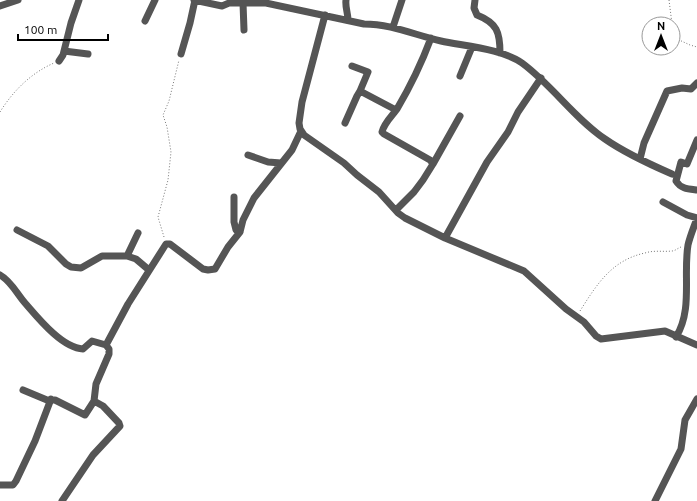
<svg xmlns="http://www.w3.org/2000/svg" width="697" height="501" font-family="Ubuntu,sans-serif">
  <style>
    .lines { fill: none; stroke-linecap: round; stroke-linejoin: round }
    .path { stroke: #777; stroke-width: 1; stroke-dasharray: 1 2; stroke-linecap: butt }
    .street { stroke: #555; stroke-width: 7 }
  </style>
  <rect width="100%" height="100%" fill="#fff"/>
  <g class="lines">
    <path class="path" d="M669 0 672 24
      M673 26 677 39 690 45 697 47
      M0 112C13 91 31 73 54 63
      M164 237 158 217 168 180 171 152 167 127 163 115 169 101 179 60
      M580 311C597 284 612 260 645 253 654 250 663 252 672 251 675 251 678 248 681 247"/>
    <path class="street" d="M194 0 222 6 229 3H266L364 24C391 24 415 35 441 41 464 46 503 49 522 63 552 85 574 118 605 139 625 153 649 164 672 174
      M346 0C345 7 348 13 348 20
      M475 0 474 8 477 15C497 23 500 32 500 53
      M243 3 244 30
      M0 6 18 0
      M325 15 302 102 299 123 300 129 304 135 344 163 357 175 379 192 398 213 405 218 445 238 524 271 566 309 584 322 596 336 601 339 665 331 697 345
      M145 21 155 0
      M393 27 402 0
      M64 51 88 54
      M181 54 190 23 195 0
      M59 61 63 55 71 23 79 0
      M352 66 368 72 360 91 396 110
      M460 76 472 47
      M345 123 357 96 360 91
      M697 140 687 164 681 162 676 181C681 189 688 189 697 190
      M248 155 268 162 281 163
      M640 159 644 143 667 91 682 88 691 89 697 83
      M433 164 460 116
      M234 197V222L236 230 240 232
      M663 202 687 215 697 218
      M396 210 414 192 423 180 433 164 430 160 384 134 382 132C384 123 392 116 397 109 410 87 422 62 431 38
      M17 230 48 246 66 264 71 267 81 268 102 256H127L136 259 149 270
      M445 238 487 162 508 132 518 112 541 78
      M127 256 138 233
      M0 275C11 281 17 294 25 303 38 318 62 348 83 349L92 341 106 345 109 349V354L96 384 94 401 85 415 55 400H47L23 390
      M676 337C693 310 683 275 688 245 690 236 694 227 697 218
      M106 345 128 304 166 244H170L203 269 208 270 215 269 228 247 240 232 243 220 254 198 292 150 301 131
      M0 485H13L16 481 35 441 51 399
      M62 501 93 455 120 426 119 423 103 406 94 401
      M655 501 681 449 685 420 697 399"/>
  </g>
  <g transform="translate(661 36)"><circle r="19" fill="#ffffff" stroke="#999999"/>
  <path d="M0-3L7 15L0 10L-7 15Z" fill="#000000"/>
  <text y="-6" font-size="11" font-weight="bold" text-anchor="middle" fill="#000000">N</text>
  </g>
  <path d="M18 34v6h90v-6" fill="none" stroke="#000000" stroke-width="2"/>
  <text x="24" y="34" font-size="12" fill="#000000" stroke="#ffffff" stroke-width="3" paint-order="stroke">100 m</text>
</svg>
